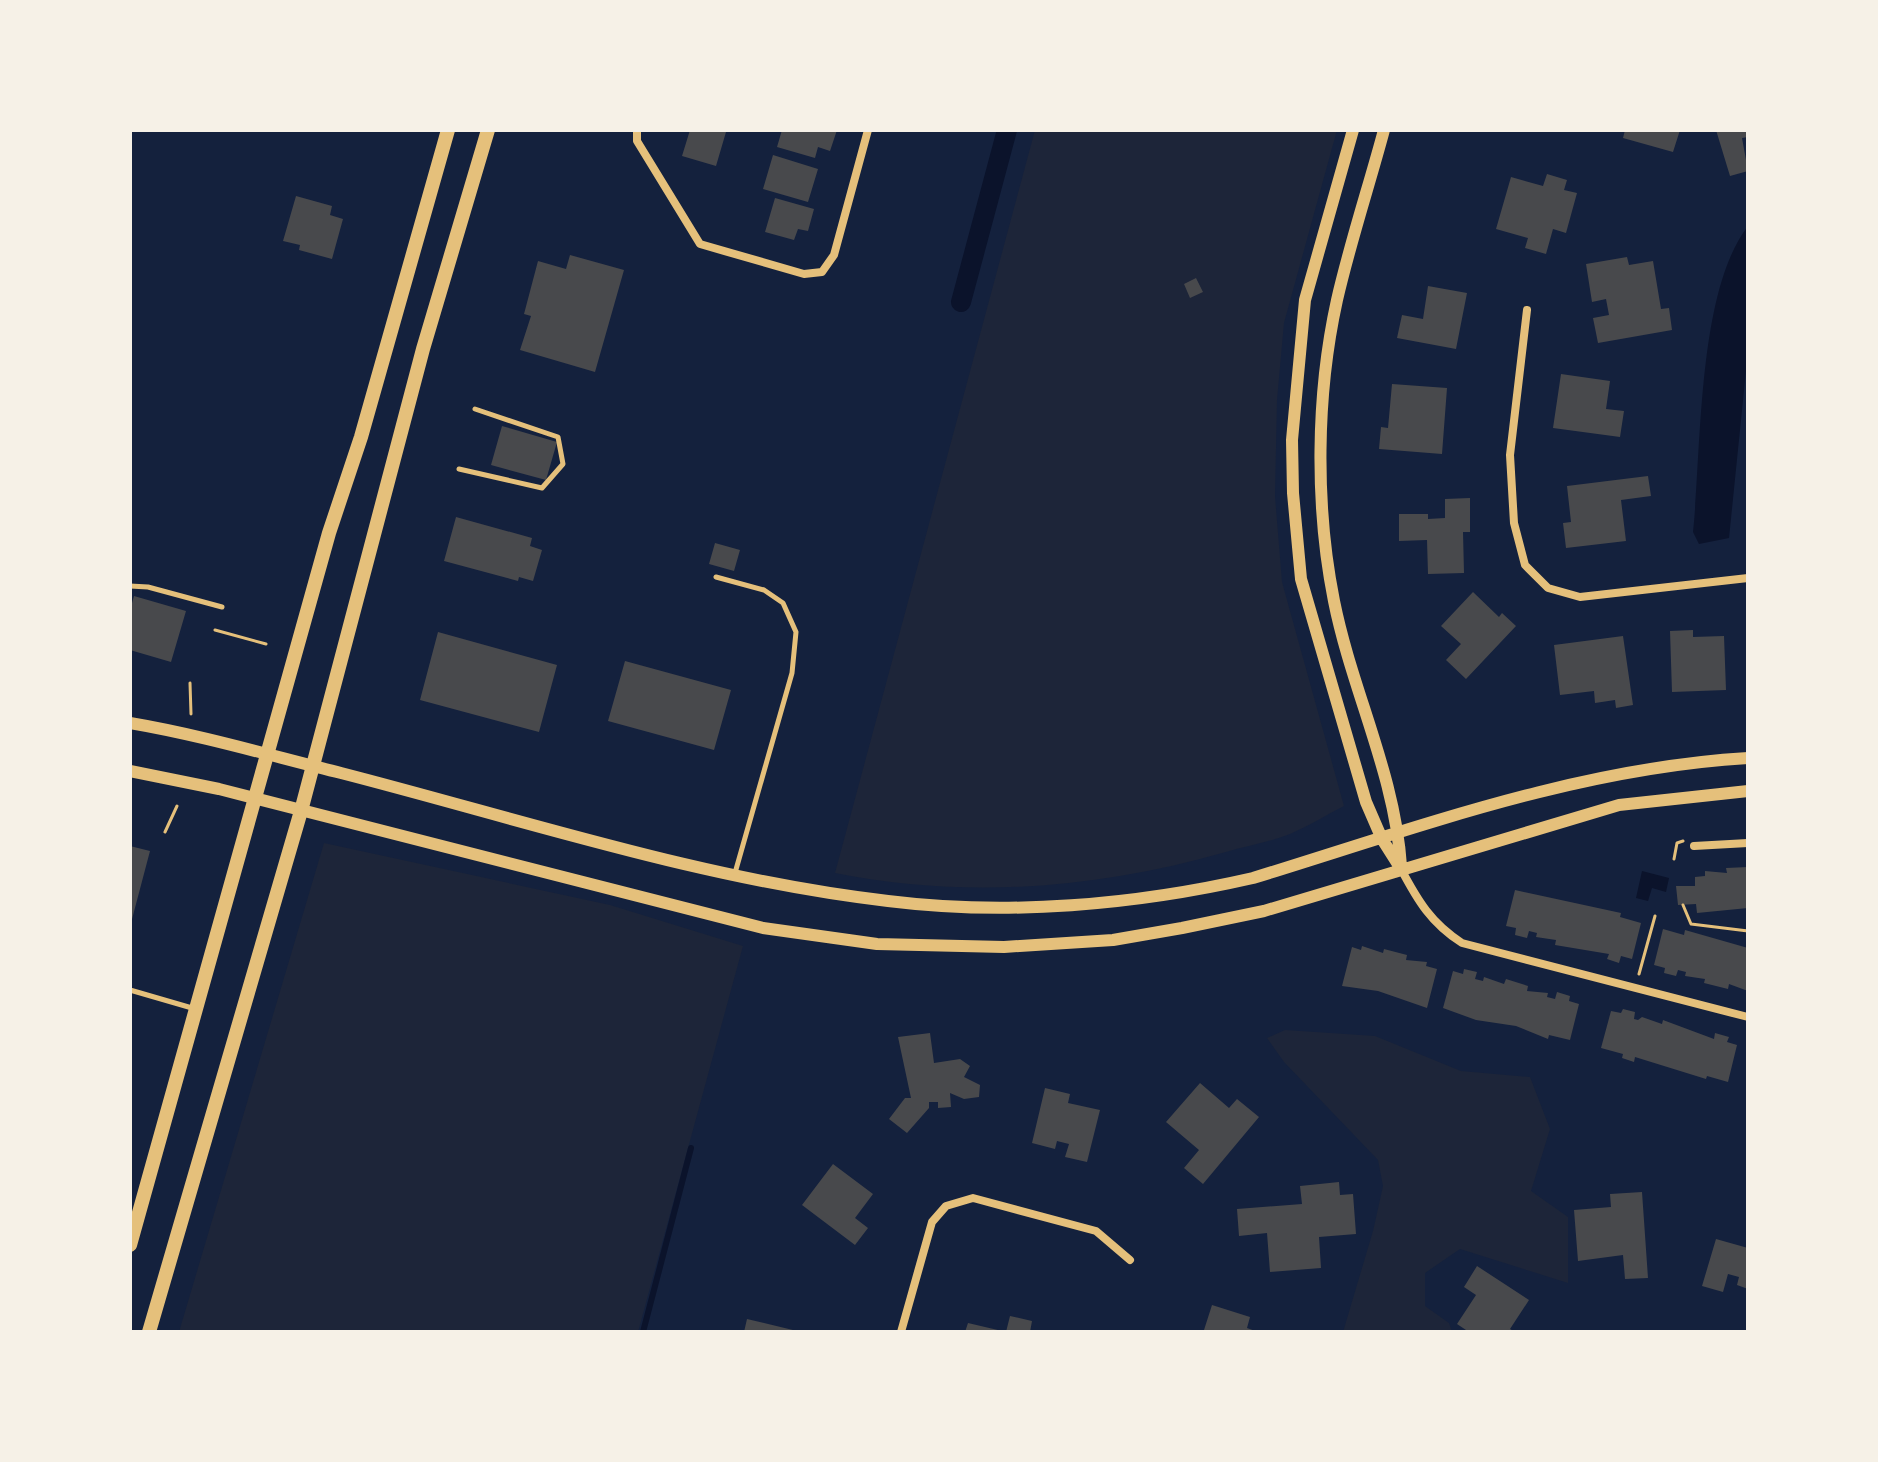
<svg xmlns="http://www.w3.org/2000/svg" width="1878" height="1462" font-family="Merriweather,serif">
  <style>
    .green { fill: #1d2539 }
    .water { fill: #0b132b }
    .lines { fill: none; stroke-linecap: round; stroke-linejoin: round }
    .stream { stroke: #0b132b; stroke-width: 6 }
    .canal { stroke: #0b132b; stroke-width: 20 }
    .building { fill: #48494c }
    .path { stroke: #e5c07b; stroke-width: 3 }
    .service { stroke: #e5c07b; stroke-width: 5 }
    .minor { stroke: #e5c07b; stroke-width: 8 }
    .tertiary { stroke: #e5c07b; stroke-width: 12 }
    .secondary { stroke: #e5c07b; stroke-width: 14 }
  </style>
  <rect width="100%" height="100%" fill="#14213d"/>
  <path class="green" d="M1035 130H1337L1284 323 1277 400 1275 496 1282 582 1344 806C1326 815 1309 826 1290 834 1270 842 1247 846 1226 852 1097 889 966 899 835 873Z
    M324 843 610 905 743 946 638 1332H179Z
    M1285 1030 1375 1036 1461 1071 1530 1077 1550 1129 1531 1191 1568 1217V1283L1460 1249 1425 1273V1306L1449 1323 1452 1332H1343L1373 1231 1383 1186 1378 1160 1284 1062 1267 1038Z"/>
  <path class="water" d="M1748 226V351L1729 538 1699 544 1693 532C1702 448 1697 292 1748 226Z
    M1642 871 1669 878 1666 892 1652 888 1648 901 1636 898Z"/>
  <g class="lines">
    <path class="stream" d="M643 1332 691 1148"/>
    <path class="canal" d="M961 302 1007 130"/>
  </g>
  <path class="building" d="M690 130 726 132 716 166 682 156Z
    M782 130H837L830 151 818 147 815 158 777 147Z
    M1625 130H1680L1673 152 1623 138Z
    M1716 130H1748V137L1742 138 1748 171 1730 176Z
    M773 155 818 169 808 202 763 189Z
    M1547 174 1567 180 1564 190 1577 193 1566 233 1553 229 1546 254 1525 248 1528 238 1496 229 1511 177 1543 186Z
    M296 196 332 206 330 215 343 219 332 259 299 250 300 245 283 241Z
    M775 198 814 209 808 231 798 229 794 240 765 232Z
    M570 255 624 270 595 372 520 350 531 316 524 314 538 261 566 269Z
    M1627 257 1629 265 1653 261 1661 309 1669 308 1672 330 1598 343 1593 318 1609 315 1606 299 1592 302 1586 264Z
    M1196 278 1203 292 1190 298 1184 284Z
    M1428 286 1467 293 1456 349 1397 338 1402 315 1423 319Z
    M1561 374 1610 381 1606 409 1624 411 1620 437 1553 428Z
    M1392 384 1447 388 1442 454 1379 449 1381 427 1388 428Z
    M502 426 557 442 546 480 491 465Z
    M1648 476 1651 496 1621 500 1626 541 1566 548 1563 523 1571 522 1567 486Z
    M1470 498V532H1463L1464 573 1428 574 1427 540 1399 541V514H1428V519L1445 518V499Z
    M456 517 532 538 530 546 542 550 533 581 519 577 518 581 444 561Z
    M715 543 740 550 734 571 709 564Z
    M1473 592 1499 617 1502 613 1516 626 1466 679 1446 660 1461 644 1441 626Z
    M134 596 186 611 171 662 130 650V610Z
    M1693 630V637L1724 636 1726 690 1672 692 1670 631Z
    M438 632 557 665 539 732 420 700Z
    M1623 636 1633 705 1616 708 1615 700 1595 703 1594 691 1560 695 1554 645Z
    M625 661 731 690 714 750 608 721Z
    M130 846 150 851 131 923H130Z
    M1748 867V908L1697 913 1696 904 1678 905 1676 886H1695V877L1705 876V871L1727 873 1726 868Z
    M1515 890 1621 913 1620 917 1641 923 1632 959 1621 956 1619 963 1607 959 1609 954 1555 945 1556 940 1536 937 1537 933 1529 931 1527 938 1515 935 1516 928 1506 926Z
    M1663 929 1684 935 1685 930 1748 948V991L1729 984 1728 989 1704 983 1705 979 1685 976 1686 972 1678 970 1676 976 1664 973 1665 968 1654 965Z
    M1362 946 1383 953 1384 949 1407 955 1406 960 1427 962 1426 966 1437 969 1427 1008 1378 991 1342 986 1352 947 1361 950Z
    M1464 969 1477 972 1475 979 1483 981 1484 977 1504 984 1506 979 1528 986 1527 991 1548 993 1547 997 1555 999 1557 992 1570 996 1569 1001 1579 1004 1570 1040 1549 1035 1548 1039 1516 1026 1476 1020 1443 1008 1453 971 1463 974Z
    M1623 1009 1635 1012 1634 1019 1638 1020 1642 1017 1662 1024 1663 1020 1714 1039 1715 1033 1729 1037 1727 1042 1737 1045 1728 1082 1707 1076 1706 1079 1635 1057 1634 1062 1622 1058 1623 1054 1601 1048 1611 1011 1621 1013Z
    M930 1033 934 1063 960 1059 970 1066 964 1077 980 1085 979 1097 964 1099 950 1093 951 1107 938 1108V1102H929V1108L907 1133 889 1119 905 1098H911L898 1037Z
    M1200 1083 1229 1108 1237 1099 1259 1117 1203 1184 1184 1168 1199 1150 1166 1122Z
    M1045 1088 1070 1094 1068 1103 1100 1110 1087 1162 1065 1157 1069 1144 1057 1141 1055 1149 1032 1143Z
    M833 1164 873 1194 855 1218 868 1228 855 1245 802 1205Z
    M1339 1182 1340 1195 1353 1194 1356 1234 1319 1237 1321 1268 1270 1272 1267 1233 1239 1236 1237 1209 1302 1204 1300 1186Z
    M1642 1192 1648 1278 1625 1279 1623 1255 1578 1261 1574 1210 1611 1207 1610 1194Z
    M1716 1239 1748 1248V1289L1737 1285 1739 1277 1728 1274 1723 1292 1702 1286Z
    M1477 1266 1529 1300 1510 1329 1515 1332H1469L1457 1324 1476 1295 1464 1287Z
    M1212 1305 1250 1317 1247 1328 1258 1332 1204 1330Z
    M1010 1316 1032 1321 1030 1332H1006Z
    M747 1319 797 1331V1332H744Z
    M968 1323 1002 1331V1332H965Z"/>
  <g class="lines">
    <path class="path" d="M215 630 266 644
      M190 683 191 714
      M165 832 177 806
      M1674 859 1677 843 1683 841
      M1683 905 1691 924 1748 931
      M1639 974 1655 916"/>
    <path class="service" d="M459 469 542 488 563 464 558 437 475 409
      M716 577 764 590 783 603 796 632 792 673 735 873
      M130 586 148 587 222 607
      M130 990 192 1008"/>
    <path class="minor" d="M637 130V141L700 244 804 274 822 272 834 255 868 130
      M1527 310 1510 455 1514 523 1525 565 1548 588 1580 597 1748 578
      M1694 846 1748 843
      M1401 869C1418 901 1431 923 1462 943L1748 1017
      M901 1332 932 1222 946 1206 973 1198 1096 1231 1130 1260"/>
    <path class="tertiary" d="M1353 130 1305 300 1292 440 1293 493 1301 579 1366 802 1382 839 1401 869
      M1384 130C1369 186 1350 243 1337 300 1316 395 1315 506 1334 601 1352 691 1395 774 1401 866
      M130 723C201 735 272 756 341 773 520 819 704 880 888 901 1008 916 1135 905 1253 878 1416 828 1577 768 1748 758
      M130 771 219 789 763 928 877 944 1004 947 1113 940 1182 928 1264 911 1619 805 1748 791"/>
    <path class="secondary" d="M130 1245 329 533 361 437 448 130
      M149 1332 301 811 423 349 488 130"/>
  </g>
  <rect width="1878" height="1462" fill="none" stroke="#f6f1e7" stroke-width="264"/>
</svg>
